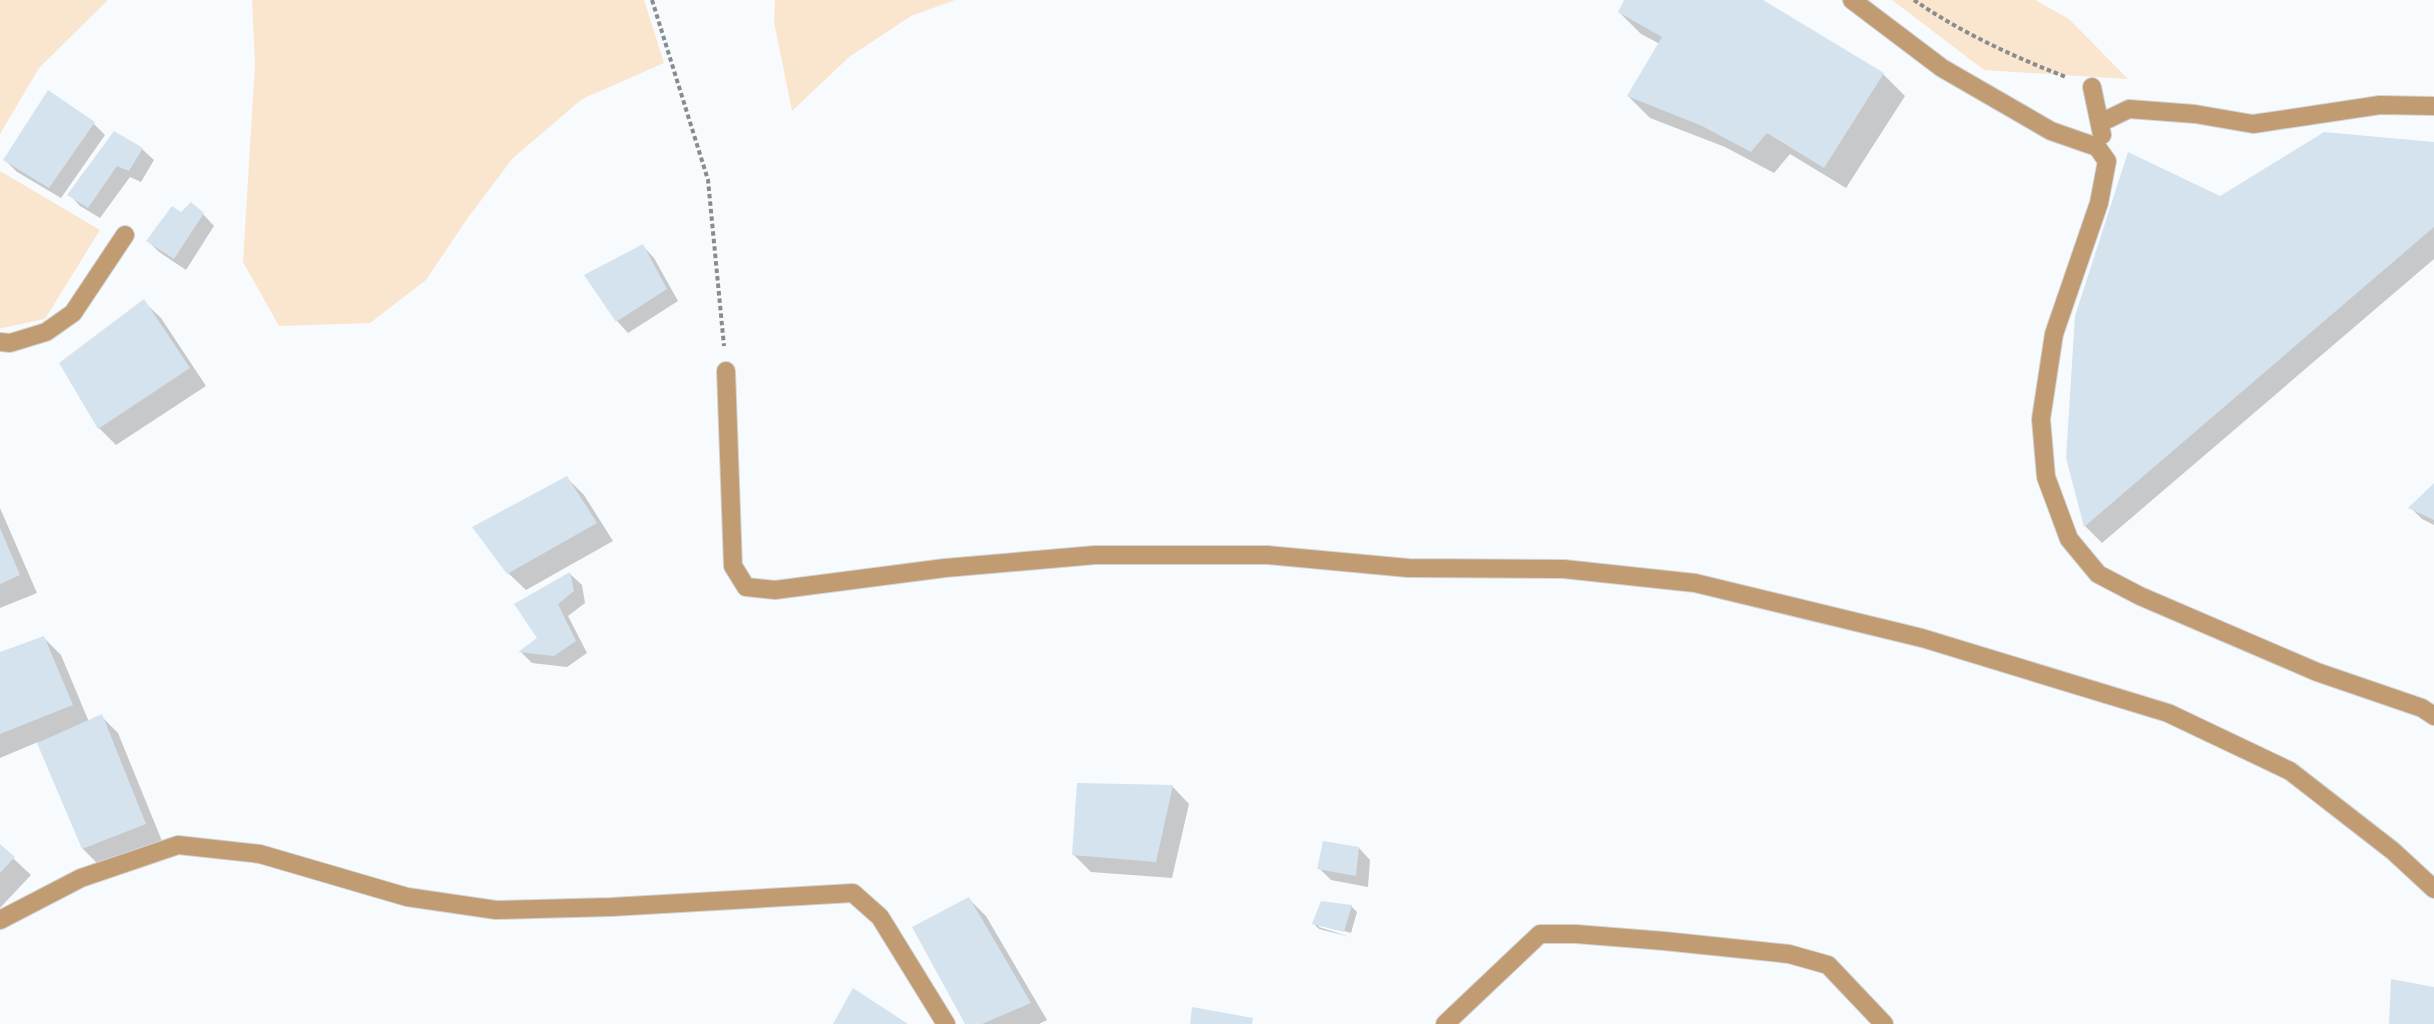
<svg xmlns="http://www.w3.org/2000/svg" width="2434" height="1024" font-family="Commissioner,sans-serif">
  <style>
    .green { fill: #fae5ce }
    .shadow { fill: #0003 }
    .building { fill: #d5e3ee }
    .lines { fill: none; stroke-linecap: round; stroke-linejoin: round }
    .minor-casing { stroke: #d2d5d7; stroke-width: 20 }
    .path { stroke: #888c8e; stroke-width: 4; stroke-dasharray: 4.5 3; stroke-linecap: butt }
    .minor { stroke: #c19b71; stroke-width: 18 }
  </style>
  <rect width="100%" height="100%" fill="#f8fbfd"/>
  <path class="green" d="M0 0H108L39 68 0 134Z
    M252 0H644L664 63 582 99 512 159 467 219 426 280 370 323 279 326 243 262 255 64Z
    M775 0H955L911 16 849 57 792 111 774 22Z
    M1892 0H2035L2069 19 2128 79 1984 70Z
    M0 171 100 230 45 319 2 328H0Z"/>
  <path class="shadow" d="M1626 0H1760L1883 74 1905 96 1846 188 1790 154 1774 173 1725 147 1650 118 1628 96 1660 44 1641 34 1619 12Z
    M94 124 105 135 61 198 17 172 5 160Z
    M2434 144V259L2102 543 2085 526 2068 458 2220 198Z
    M142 149 154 160 141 182 130 177 100 218 80 206 69 194Z
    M182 214H203L214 226 186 270 159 252 148 241Z
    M643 246 654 258 678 301 628 333 617 321Z
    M143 301 161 318 206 386 116 445 99 428Z
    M567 478 584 495 613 541 526 590 508 573Z
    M2434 485V525L2422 519 2411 508Z
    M0 508 37 593 0 608Z
    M570 574 582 585 585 603 568 616 587 653 567 667 532 663 521 652 540 639Z
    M43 637 61 655 89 722 101 716 118 733 162 841 100 866 83 849 38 742 0 758V654Z
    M1172 786 1189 804 1172 878 1091 872 1074 855Z
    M0 846 31 875 0 908Z
    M1359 848 1370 860 1368 887 1331 880 1319 868Z
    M969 899 986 916 1047 1020 1039 1024H967Z
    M1351 906 1357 912 1351 933 1319 924V927L1350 937 1319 929 1314 924Z"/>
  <path class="building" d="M1624 0H1763L1884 73 1824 168 1767 133 1751 152 1702 126 1627 96 1662 37 1618 12Z
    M48 90 95 122 49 188 3 160Z
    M114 131 143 148 129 171 117 166 88 208 67 195Z
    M2324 132 2434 142V227L2084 527 2066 458 2075 316 2128 152 2220 196Z
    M191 202 204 213 174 259 146 241 172 206 181 212Z
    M643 244 667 289 616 322 584 275Z
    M144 299 190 368 98 429 59 363Z
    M567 476 597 523 507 574 472 527Z
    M2434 483V520L2408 508Z
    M0 528 20 575 0 584Z
    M570 572 574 591 558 604 576 641 554 656 518 652 537 638 514 604Z
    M44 636 73 705 0 734V652Z
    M102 714 146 824 82 849 37 743Z
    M1077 783 1173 785 1156 862 1072 855Z
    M1323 841 1359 847 1356 876 1317 869Z
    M0 844 15 857 0 873Z
    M969 897 1031 1003 982 1024H965L912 927Z
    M1321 901 1352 905 1344 932 1312 924Z
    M2391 979 2434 987V1024H2389Z
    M853 988 908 1024H833Z
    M1192 1007 1253 1018 1252 1024H1190Z"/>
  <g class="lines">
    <defs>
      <path id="minor" d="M1852 0 1942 68 2051 131 2097 147 2107 161 2099 203 2054 334 2041 419 2046 477 2069 539 2098 574 2140 596 2317 672 2422 708 2434 716
        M2092 87 2102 135
        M2100 123 2129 109 2195 114 2253 124 2380 105 2434 106
        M0 342 10 343 46 332 73 313 125 235
        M726 371 733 566 746 587 775 590 945 568 1095 555H1268L1408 568 1564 569 1695 583 1922 638 2168 713 2290 771 2393 851 2434 889
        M0 920 81 878 178 845 260 854 407 897 496 910 611 907 853 893 880 917 946 1024
        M1445 1024 1540 934H1576L1664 941 1789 954 1828 965 1884 1024"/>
    </defs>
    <use href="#minor" class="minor-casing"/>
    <path class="path" d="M652 0 708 180 724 346
      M1914 0C1960 32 2014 57 2066 77"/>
    <use href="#minor" class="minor"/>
  </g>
</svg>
